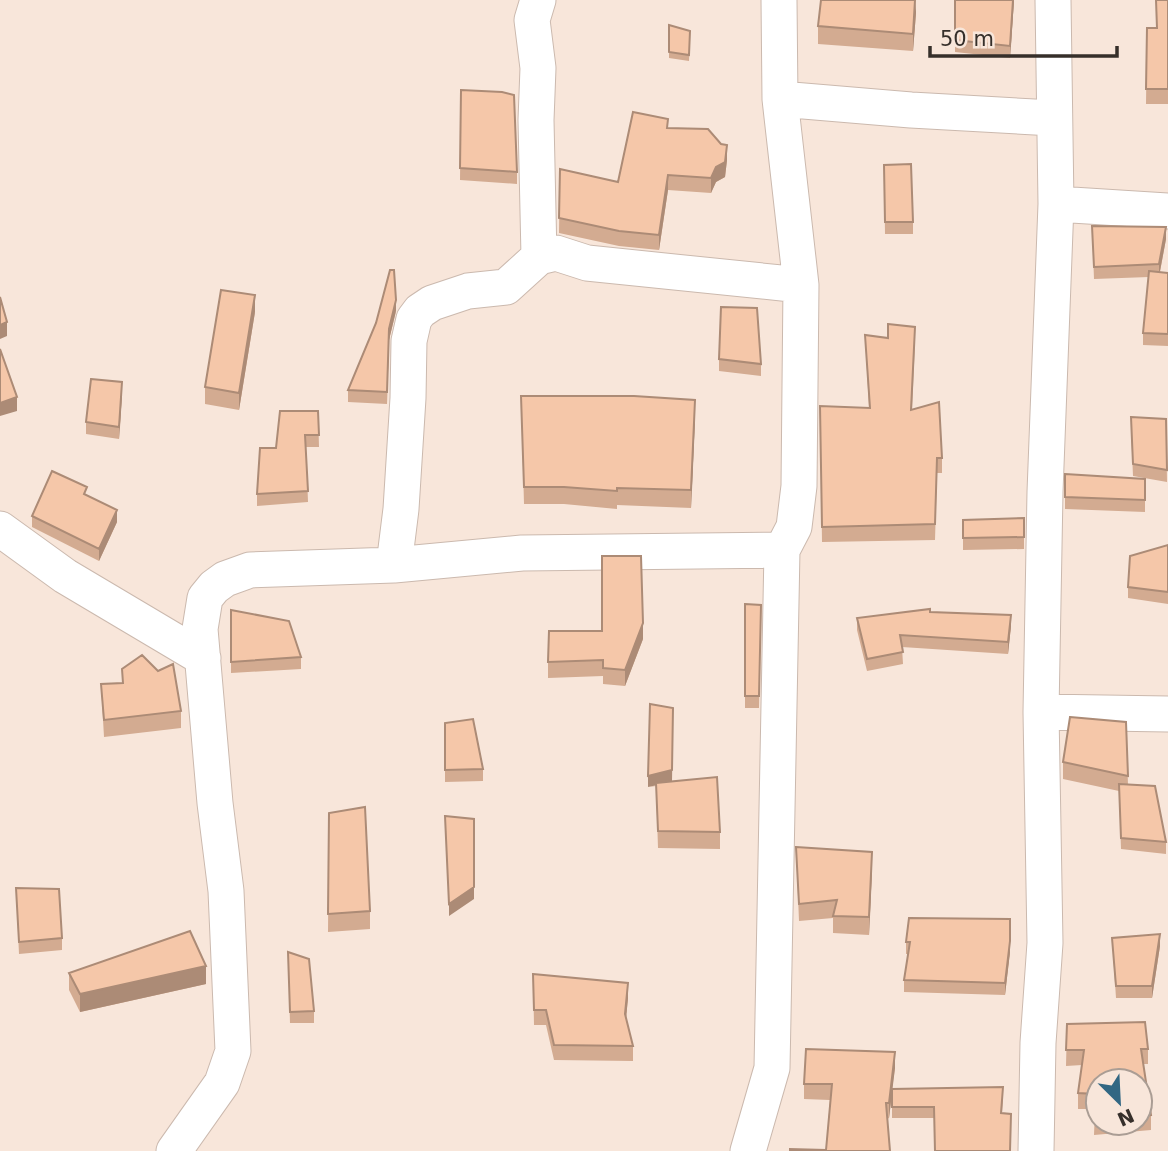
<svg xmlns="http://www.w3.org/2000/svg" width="1168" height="1151" font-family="'DejaVu Sans',sans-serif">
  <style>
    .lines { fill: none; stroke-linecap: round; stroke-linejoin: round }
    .minor-casing { stroke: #cbb9ae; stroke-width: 37 }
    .minor { stroke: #fff; stroke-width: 35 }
    .wall { fill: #d3ab91; fill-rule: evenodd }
    .shaded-wall { fill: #ac8b76 }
    .building { fill: #f5c7a9; stroke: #ac8b76; stroke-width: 2 }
  </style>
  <rect width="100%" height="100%" fill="#f8e6da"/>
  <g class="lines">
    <defs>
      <path id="minor" d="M538 0 532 20 538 68 536 120 539 257
        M780 99 911 110 1053 118
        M1056 204 1168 211
        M0 529 65 576 203 658
        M394 565 401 509 408 398 409 341 414 319 420 311 432 303 468 291 506 287 539 257 556 253 587 263 801 285
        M1041 712 1168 714
        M174 1151 222 1083 233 1051 226 891 215 803 200 629 205 598 214 587 225 579 250 570 394 565 522 553 782 550
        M748 1151 772 1068 782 550 794 527 799 486 801 285 780 99 779 0
        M1036 1151 1038 1043 1045 943 1041 712 1045 492 1056 204 1053 0"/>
    </defs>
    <use href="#minor" class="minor-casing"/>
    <use href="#minor" class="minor"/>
  </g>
  <path class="wall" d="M955 0H1014L1010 58 955 52Z
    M1168 0V104H1146L1147 28H1157Z
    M916 13 913 51 818 44V26Z
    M669 25 690 31 689 61 669 58Z
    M461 90 517 172V184L460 180Z
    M668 128 727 160 725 177 716 182 711 193 668 190 659 250 619 246 559 233 560 169 618 182Z
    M884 165 913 222V234H885Z
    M1092 226 1166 239 1160 272 1168 273V346L1143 345V333L1149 277 1094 279Z
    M396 311 389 340 387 404 348 402V390Z
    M255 312 239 410 205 404V387Z
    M865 335 915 342 912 410 942 458V473H937L935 540 822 542 820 406 869 408Z
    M719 359 761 364V376L719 371Z
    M122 394 119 439 86 434V422Z
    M521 396 695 418 691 508 617 505V509L564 504H524Z
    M318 411 319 447H306L308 502 257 506V494Z
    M1166 419 1167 482 1133 476 1131 429Z
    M1065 474 1145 479V512L1065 509Z
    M87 495 117 522 99 561 32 527V516Z
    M1024 518V549L963 550V520Z
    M1168 545V604L1128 598V587Z
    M745 604 761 605 759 708H745Z
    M231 610 301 657V669L231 673Z
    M930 612 1011 626 1008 654 902 647 903 664 867 671 857 630V618Z
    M643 639 625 686 603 684V676L548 678V662Z
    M122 669 181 711V728L104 737 101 684 122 683Z
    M1126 722 1128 785 1166 842V854L1121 849 1119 791 1063 779V762Z
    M445 723 483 769V781L445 782Z
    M672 782 720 832V849L658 848 656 786 648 787Z
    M329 813 370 911V929L328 932Z
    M796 847 872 869 869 935 833 933V918L799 921Z
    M16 888 62 938V950L19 954Z
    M1112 938 1160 946 1152 998H1116Z
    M906 942 1010 952 1005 995 904 992V980L908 954H906Z
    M288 952 314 1011V1023H290Z
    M69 973 206 984 80 1012 69 990Z
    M533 974 628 998 626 1018 633 1046V1061L554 1060 546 1025H534Z
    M1067 1024 1148 1049V1064H1143L1151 1115V1130L1094 1135 1095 1109H1078V1093L1082 1065 1066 1066ZM1098 1081H1140V1123H1098Z
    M895 1068 892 1089 1003 1099 1002 1113 934 1118H892V1095L889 1118 826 1150 830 1100 804 1099V1084Z"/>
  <path class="shaded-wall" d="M916 0V13L913 51V34Z
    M1013 0H1014L1010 58V46Z
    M727 145V160L725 177 716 182 711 193V178Z
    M668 175V190L659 250V235Z
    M1166 227V239L1159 276V264Z
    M255 295V312L239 410V393Z
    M396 300V311L389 340 387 404 389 329Z
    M7 322V336L0 339V325Z
    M122 382V394L119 439V427Z
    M17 397V411L0 416V403Z
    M695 400V418L691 508V490Z
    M117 510V522L99 561V549Z
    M1011 615V626L1008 654V642Z
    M643 623V639L625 686V670Z
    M673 719 672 782 648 787V776Z
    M872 852V869L869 935V917Z
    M474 887V899L449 916V904Z
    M1160 934V946L1152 998V986Z
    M1010 941V952L1005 995V983Z
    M206 966V984L80 1012V994Z
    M628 983V998L625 1029V1014Z
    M895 1052V1068L889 1118V1103Z"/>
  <path class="building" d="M821 0H915L913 34 818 26Z
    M955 0H1013L1010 46 955 40Z
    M1156 0H1168V89H1146L1147 28H1157Z
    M669 25 690 31 689 55 669 52Z
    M461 90 502 92 514 95 517 172 460 168Z
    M633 112 668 119 667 128 708 129 721 144 727 145 725 162 716 167 711 178 668 175 659 235 619 231 559 218 560 169 618 182Z
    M911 164 913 222H885L884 165Z
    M1092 226 1166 227 1159 264 1094 267Z
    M390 270H394L396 300 389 329 387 392 348 390 376 323Z
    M1149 271 1168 273V334L1143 333Z
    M221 290 255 295 239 393 205 387Z
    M0 297 7 322 0 325Z
    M721 307 757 308 761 364 719 359Z
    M888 324 915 327 911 410 939 402 942 458H937L935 524 822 527 820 406 870 408 865 335 888 338Z
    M0 349 17 397 0 403Z
    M91 379 122 382 119 427 86 422Z
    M521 396H634L695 400 691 490 617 488V491L564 487H524Z
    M280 411H318L319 435H305L308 491 257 494 260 448H276Z
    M1131 417 1166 419 1167 470 1133 464Z
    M52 471 87 487 84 494 117 510 99 549 32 516Z
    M1065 474 1145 479V500L1065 497Z
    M1024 518V537L963 538V520Z
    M1168 545V592L1128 587 1130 556Z
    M602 556H641L643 623 625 670 603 668V660L548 662 549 631H602Z
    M745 604 761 605 759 696H745Z
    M930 609V612L1011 615 1008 642 900 635 903 652 867 659 857 618Z
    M231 610 289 621 301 657 231 662Z
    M142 655 158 671 173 664 181 711 104 720 101 684 123 683 122 669Z
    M650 704 673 708 672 770 648 776Z
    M1070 717 1126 722 1128 776 1063 762Z
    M473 719 483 769 445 770V723Z
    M717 777 720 832 658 831 656 783Z
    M1119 784 1155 786 1166 842 1121 838Z
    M365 807 370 911 328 914 329 813Z
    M445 816 474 819V887L449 904Z
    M796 847 872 852 869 917 833 916 837 900 799 904Z
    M16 888 59 889 62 938 19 942Z
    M909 918 1010 919V941L1005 983 904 980 910 942H906Z
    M190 931 206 966 80 994 69 973Z
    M1160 934 1152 986H1116L1112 938Z
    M288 952 309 959 314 1011 290 1012Z
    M533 974 628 983 625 1014 633 1046 554 1045 546 1010H534Z
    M1145 1022 1148 1049H1141L1151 1115 1140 1116V1081H1098V1119L1094 1120 1095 1094 1078 1093 1084 1050H1066L1067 1024Z
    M806 1049 895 1052 889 1103H886L890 1151H790V1149L826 1150 832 1084H804Z
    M1003 1087 1001 1113 1011 1114 1010 1151H935L934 1107H892V1089Z"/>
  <g transform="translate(1119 1102) rotate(156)"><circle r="33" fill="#f8e6da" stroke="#aa9d94" stroke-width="2"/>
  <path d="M0-5L12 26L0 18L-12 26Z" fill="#326783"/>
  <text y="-10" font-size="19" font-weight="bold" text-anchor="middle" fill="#362f2a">N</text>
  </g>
  <path d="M930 46v10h187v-10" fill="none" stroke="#362f2a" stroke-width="3.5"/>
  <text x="940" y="46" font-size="21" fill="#362f2a" stroke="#f8e6da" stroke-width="5" paint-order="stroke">50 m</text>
</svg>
